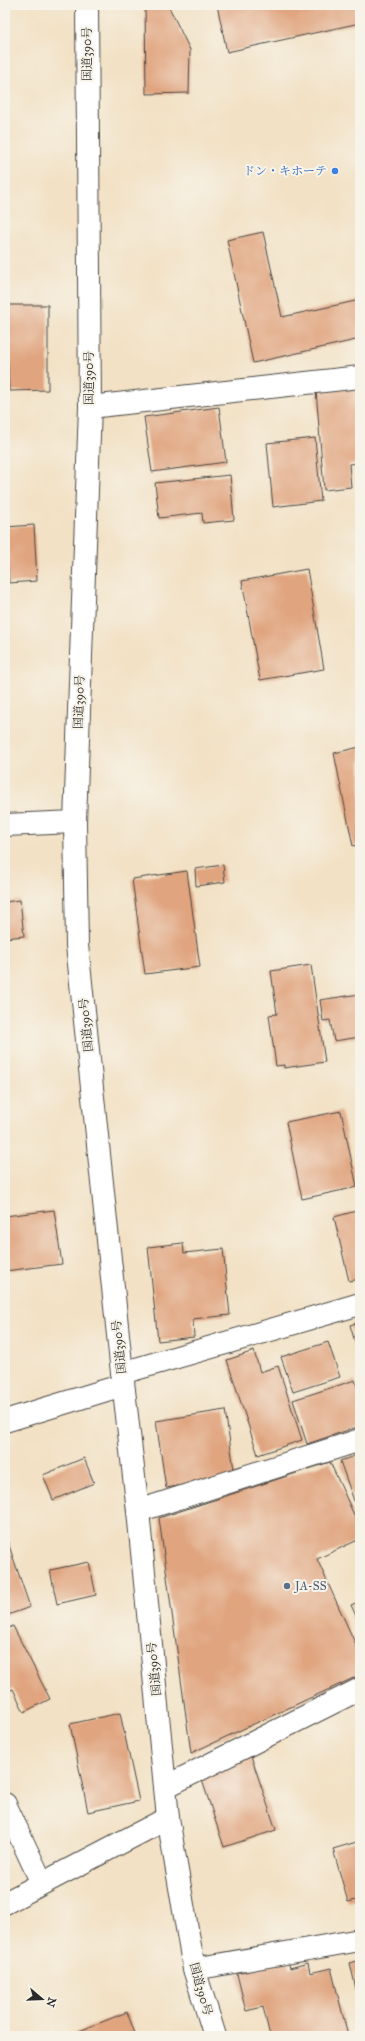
<svg xmlns="http://www.w3.org/2000/svg" width="365" height="2041" font-family="'IM FELL Great Primer','Noto Serif JP',serif">
  <style>
    .building { fill: #e0a47f }
    .lines { fill: none; stroke-linecap: round; stroke-linejoin: round }
    .minor-casing { stroke: #494642; stroke-width: 24 }
    .tertiary-casing { stroke: #494642; stroke-width: 24 }
    .trunk-casing { stroke: #494642; stroke-width: 24 }
    .minor { stroke: #fff; stroke-width: 22 }
    .tertiary { stroke: #fff; stroke-width: 22 }
    .trunk { stroke: #fff; stroke-width: 22 }
    .shop-dot { fill: #3f7fe0; stroke: #f7f3e8; stroke-width: 1.5 }
    .service-dot { fill: #5c6f8a; stroke: #f7f3e8; stroke-width: 1.5 }
    .labels { text-anchor: middle; dominant-baseline: central; stroke-width: 4; stroke-linejoin: round; paint-order: stroke }
    .street-label { font-size: 12px; fill: #2b2b2b; stroke: #f7f3e8 }
    .shop-label { font-size: 12px; fill: #366cbe; stroke: #f7f3e8; text-anchor: end }
    .service-label { font-size: 12px; fill: #4e5e75; stroke: #f7f3e8; text-anchor: start }
  </style>
  <rect width="100%" height="100%" fill="#f7f3e8"/>
  <filter id="ink" filterUnits="userSpaceOnUse"><feTurbulence type="fractalNoise" baseFrequency=".025" numOctaves="2"/><feDisplacementMap in="SourceGraphic" scale="8" xChannelSelector="R" yChannelSelector="G"/><feConvolveMatrix kernelMatrix="1 2 1 2 8 2 1 2 1" color-interpolation-filters="sRGB"/></filter>
  <filter id="wash" filterUnits="userSpaceOnUse"><feTurbulence type="fractalNoise" baseFrequency=".012" numOctaves="4" result="noise"/><feDisplacementMap in="SourceGraphic" scale="16" xChannelSelector="R" yChannelSelector="G"/><feGaussianBlur stdDeviation="0.9" result="paint"/><feColorMatrix in="noise" values="0 0 0 0 0 0 0 0 0 0 0 0 0 0 0 0 0 1.4 0 .05"/><feComposite in="paint" operator="in"/></filter>
  <g filter="url(#wash)">
    <rect width="100%" height="100%" fill="#f2e1c5"/>
    <g id="blocks">
      <path class="building" d="M145 5H168L190 50 189 93 146 94Z
        M217 5H360V23L227 52Z
        M263 232 282 317 360 300V339L253 363 227 240Z
        M7 305H48V390L9 391 8 364H5V326H8Z
        M360 386V463L349 464 351 487 324 490 316 390Z
        M219 407 226 462 152 472 144 417Z
        M315 438 321 501 273 507 267 443Z
        M230 475 234 520 203 523 202 513 159 518 155 483Z
        M34 525 37 581 9 583 5 527Z
        M307 569 324 669 260 680 242 581Z
        M360 747V844L353 846 334 753Z
        M223 865 225 882 196 886 195 869Z
        M187 871 200 967 145 974 132 879Z
        M20 900 24 936 5 938V902Z
        M311 965 325 1062 284 1068V1065L276 1066 269 1015 277 1014 271 971Z
        M360 994V1037L334 1041 330 1020 323 1021 320 1000Z
        M341 1111 357 1187 302 1199 286 1122Z
        M54 1210 62 1264 5 1271V1216Z
        M360 1210V1279L349 1281 334 1217Z
        M183 1243 184 1253 223 1249 230 1315 193 1319 194 1337 158 1341 148 1247Z
        M360 1322V1359L350 1325Z
        M328 1342 340 1377 293 1392 281 1357Z
        M254 1351 260 1372 278 1366 302 1440 258 1455 227 1360Z
        M355 1380 360 1397V1426L307 1444 293 1400Z
        M225 1410 235 1476 166 1488 156 1421Z
        M360 1454V1518L340 1461Z
        M84 1458 94 1483 53 1500 43 1475Z
        M330 1462 360 1528V1539L317 1559 360 1654V1675L191 1753 159 1518Z
        M5 1534 30 1607 5 1616Z
        M89 1562 96 1595 57 1604 50 1570Z
        M360 1601V1624L351 1605Z
        M13 1626 50 1699 24 1712 13 1689 5 1693V1630Z
        M120 1713 139 1801 88 1812 70 1724Z
        M251 1756 276 1830 224 1847 200 1774Z
        M360 1841V1899L348 1902 333 1849Z
        M360 1960V2002H359L350 1963Z
        M288 1961 290 1968 308 1963 310 1973 331 1968 348 2036H270L263 2007 246 2011 237 1974Z
        M127 2012 136 2036H67Z"/>
    </g>
  </g>
  <g filter="url(#ink)">
    <use href="#blocks" fill-opacity="0" stroke="#494642" stroke-width="1"/>
    <g class="lines">
      <defs>
        <path id="minor" d="M90 407 360 377
          M122 1373 360 1304
          M5 1421 123 1385
          M138 1511 360 1440
          M165 1787 360 1689
          M5 1804 42 1883
          M5 1903 168 1818
          M194 1969 360 1940"/>
        <path id="tertiary" d="M5 825 75 822"/>
        <path id="trunk" d="M87 5 90 407 75 822 77 945 122 1373 138 1511 168 1818 194 1969 215 2036"/>
      </defs>
      <use href="#minor" class="minor-casing"/>
      <use href="#tertiary" class="tertiary-casing"/>
      <use href="#trunk" class="trunk-casing"/>
      <use href="#minor" class="minor"/>
      <use href="#tertiary" class="tertiary"/>
      <use href="#trunk" class="trunk"/>
    </g>
  </g>
  <circle class="shop-dot" cx="335" cy="171" r="4"/>
  <circle class="service-dot" cx="287" cy="1586" r="4"/>
  <g class="labels">
    <g class="street-label">
      <text transform="translate(87 54) rotate(-90)">国道390号</text>
      <text transform="translate(89 378) rotate(-90)">国道390号</text>
      <text transform="translate(79 702) rotate(-88)">国道390号</text>
      <text transform="translate(86 1025) rotate(-96)">国道390号</text>
      <text transform="translate(119 1347) rotate(-96)">国道390号</text>
      <text transform="translate(154 1669) rotate(-96)">国道390号</text>
      <text transform="translate(201 1989) rotate(74)">国道390号</text>
    </g>
    <g class="shop-label">
      <text x="327" y="171">ドン・キホーテ</text>
    </g>
    <g class="service-label">
      <text x="295" y="1586">JA-SS</text>
    </g>
  </g>
  <rect width="365" height="2041" fill="none" stroke="#f7f3e8" stroke-width="20"/>
  <g transform="translate(42 1999) rotate(109)" stroke="#f7f3e8" stroke-width="3" paint-order="stroke">
  <path d="M0-3L7 15L0 10L-7 15Z" fill="#2b2b2b"/>
  <text y="-6" font-size="11" font-weight="bold" text-anchor="middle" fill="#2b2b2b">N</text>
  </g>
</svg>
